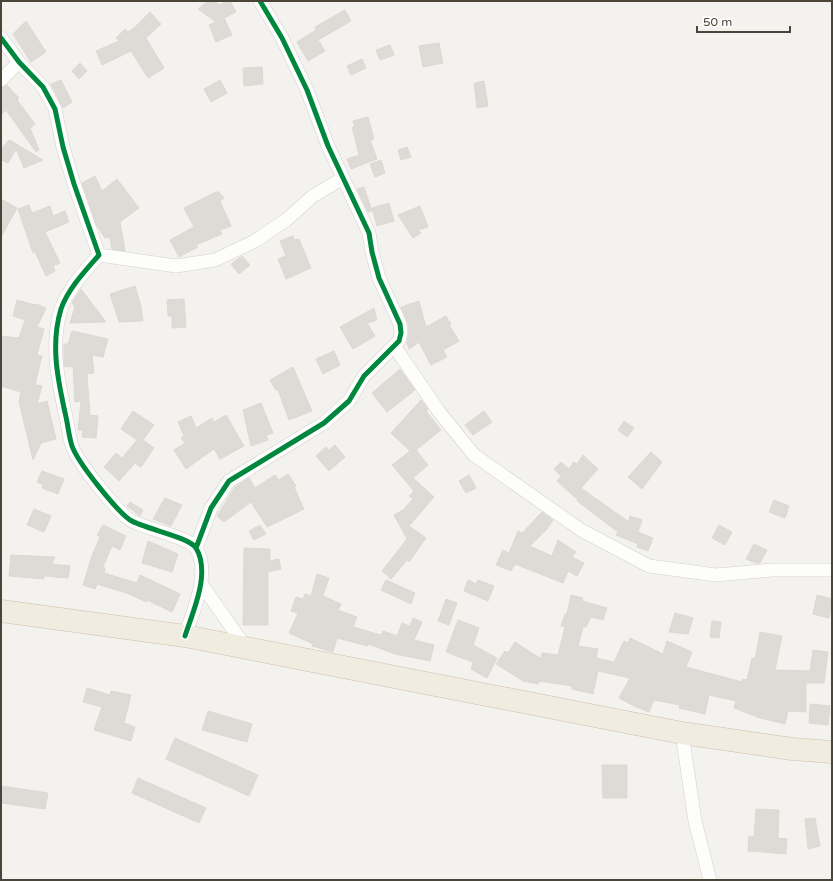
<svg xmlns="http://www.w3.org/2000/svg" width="833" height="881" font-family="'Varela Round',sans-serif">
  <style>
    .building { fill: #dedbd6; stroke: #dcd9d4 }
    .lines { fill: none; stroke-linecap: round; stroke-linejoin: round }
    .minor-casing { stroke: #d2d0cb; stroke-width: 14 }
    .trunk-casing { stroke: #ccbfa9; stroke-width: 23 }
    .minor { stroke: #fdfdfc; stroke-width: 13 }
    .trunk { stroke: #f0ece0; stroke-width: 22 }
    .cycleway-casing { stroke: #fff; stroke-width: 8 }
    .cycleway { stroke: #00873e; stroke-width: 5 }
  </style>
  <rect width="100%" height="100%" fill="#f4f2ee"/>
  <path class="building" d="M208 1H215L219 5 230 1 236 12 224 18 232 35 216 42 209 25 216 22 198 9Z
    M345 10 351 21 318 40 325 51 308 61 297 42 316 30 315 27Z
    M150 12 161 24 146 38 164 68 148 78 131 51 102 65 96 51 119 41 116 38 125 29 128 32 134 28Z
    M26 21 46 52 31 62 13 34Z
    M439 43 443 63 423 67 419 46Z
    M390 45 394 55 380 60 376 50Z
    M362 59 366 68 351 75 347 66Z
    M80 63 87 71 79 79 72 71Z
    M262 67 263 84 244 86 243 68Z
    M61 80 72 102 63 108 51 84Z
    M220 80 227 93 211 102 204 89Z
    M484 81 488 106 477 108 474 83Z
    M7 85 19 98 17 100 35 124 30 128 39 150 36 152 6 110 1 115V88Z
    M368 117 374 139 370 140 377 159 351 169 347 159 359 155 352 127H355L353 121Z
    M9 140 13 142 43 160 24 168 16 149 8 163 1 160V149Z
    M407 147 411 157 401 160 398 150Z
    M381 160 385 173 375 177 370 164Z
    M95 176 102 191 117 179 139 208 120 222 125 251 112 249 110 237 105 238 96 224 82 183Z
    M364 187 372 211 368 212 357 189Z
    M216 192H219L224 198 220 201 231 226 220 230 222 234 196 245 198 247 179 257 170 240 194 227 184 208Z
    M1 199 17 208 1 237Z
    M389 203 394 221 377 226 372 208Z
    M29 205 32 213 50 206 53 216 65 211 69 222 45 232 60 263 53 266 55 271 46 276 35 252 33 253 18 209Z
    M420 206 428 227 418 230 421 233 413 238 398 215Z
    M293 236 294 240 299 239 311 268 286 279 278 259 286 256 280 241Z
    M242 256 250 265 239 274 231 264Z
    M135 286 141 306 143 321 119 322 110 294Z
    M81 289 106 322 70 323 75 307 72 303Z
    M184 299 186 327 172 328V316H168L167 300Z
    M17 300 35 305 36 304 46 308 37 327 44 329 37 355 42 356 36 380V385L42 386 37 404 47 401 56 439 41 443 33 460 19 402 21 392 1 386V336L19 338 25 320 13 316Z
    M419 301 426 327 446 316 451 324 449 325 459 341 443 350 447 357 431 365 419 342 409 349 407 342 409 332 408 323 401 307Z
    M374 308 377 320 367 323 375 336 353 349 340 327Z
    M72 331 108 339 103 357 92 355 94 373 87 374 90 415 98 416 96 438 82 437 83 430H78L81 401 75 402 73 366 65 367 64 362V344H68Z
    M334 351 340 365 323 374 316 359Z
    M293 367 312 411 289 420 278 390H276L270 380Z
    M400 369 415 390 387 412 372 393Z
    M421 400 428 409 426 411 441 430 416 450 428 465 413 478 434 497 409 526 426 538 409 562 407 560 391 579 382 571 407 539 394 515 403 510 413 499 409 496 414 491 392 465 410 451 391 433Z
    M261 403 273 433 266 435 268 440 251 446 243 410Z
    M133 411 154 425 143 440 154 448 141 467 135 463 119 481 104 467 116 453 122 458 137 440 121 429Z
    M484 411 492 422 473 435 465 425Z
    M226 415 244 446 220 459 214 449 186 469 174 450 185 443 181 438 184 436 178 422 191 416 196 428 212 418 214 422Z
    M624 421 634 428 627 437 618 430Z
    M335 445 345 457 329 471 316 456 326 447 329 450Z
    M651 452 662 462 642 489 628 477Z
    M583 455 598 469 581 488 629 522 630 516 642 520 638 532 653 538 648 551 637 547 638 544 616 535 618 532 577 501 578 500 557 481 561 476 554 469 561 462 569 469 574 462 577 464Z
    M42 471 64 479 58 494 42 488 43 485 37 482Z
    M288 474 296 486 294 487 304 509 267 527 251 502 224 522 217 516 235 487 249 478 255 488 275 475 279 480Z
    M469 475 476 488 466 493 459 481Z
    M165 498 182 505 171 526 153 519Z
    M774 500 789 506 785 518 769 512Z
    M130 502 143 510 140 516 127 506Z
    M34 509 51 516 44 532 27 525Z
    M542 512 553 520 547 529 530 546 552 556 558 540 576 552 572 557 584 563 577 576 568 571 563 583 515 564 511 571 496 565 503 550 509 553 518 531 522 533Z
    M103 525 126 536 120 550 112 546 103 567 105 568 104 573 137 583 140 575 180 594 172 612 147 600V602L126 593 97 584 95 589 83 585 92 556 100 537 97 535Z
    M260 525 266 534 254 540 249 531Z
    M719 525 732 532 725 545 712 538Z
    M148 541 178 554 172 572 142 563Z
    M754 544 767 550 760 563H756L746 559Z
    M244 548 270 549V561L279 559 281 569 268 572V625H243Z
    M11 555 55 557 52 564 70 566 68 578 44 576V579L9 576Z
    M317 574 329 578 323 596 341 604 338 610 357 617 353 627 381 635 383 631 397 636 402 623 410 626 413 618 422 622 414 640 434 645 430 661 395 654 368 644V646L337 638 333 652 312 646 313 644 289 633 298 613 291 611 296 597 303 599 305 594 311 596Z
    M386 580 415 593 411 604 381 590Z
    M468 580 476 584 478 580 494 586 488 601 464 591Z
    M571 595 583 598 582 601 607 608 603 620 591 617 586 627H583L578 646 598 649 596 658 614 662 624 641 628 643 630 638 663 654 667 641 692 652 686 667 742 682 743 679 747 680 752 658 755 659 760 632 782 636 775 670 810 671 813 650 828 652 824 683H806V712L788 711 785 724 760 718 734 708 736 701 709 695 705 714 679 708 680 705 654 700 649 712 636 707 619 698 630 678 598 671 593 694 572 689V686L539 681 538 684 523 681 496 664 505 651 508 653 515 642 541 659 542 653 558 655 565 627 561 626 565 614H567Z
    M817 595 832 599 829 618 813 614Z
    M446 599 457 603 449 625 438 621Z
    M675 613 693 618 688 634 669 632Z
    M458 620 479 628 473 645 497 658 487 678 471 669 473 662 446 652Z
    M712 621 721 622 719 638 710 637Z
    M87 688 110 695 111 691 131 695 124 723 135 727 131 741 94 730 102 707 83 702Z
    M810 704 830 706 828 725 809 723Z
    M208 711 252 724 247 742 202 730Z
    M175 738 258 775 249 796 166 759Z
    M602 765H627V798H603Z
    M138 778 206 808 199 823 132 793Z
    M1 786 48 793 45 809 1 803Z
    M756 809 779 810 778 838 787 839 786 854 748 851 749 836 754 837Z
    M815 818 820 846 808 849 805 819Z"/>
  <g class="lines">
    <defs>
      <path id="minor" d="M1 38 19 62 43 87 55 109 63 147 74 184 99 255C85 271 68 289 61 309 50 345 58 381 66 417 68 426 69 437 72 446 78 463 116 510 130 520 145 529 189 537 196 548 211 573 193 611 185 636
        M1 80 19 62
        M99 255 176 266 215 260 255 241 286 220 313 196 343 178
        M394 346 440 413 474 455 581 530 649 566 716 575 772 570H832
        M196 548 211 508 229 481 324 423 349 401 364 376 399 341 401 333 400 324 379 278 372 252 369 233 328 146 307 90 282 38 260 1
        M202 585 246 648
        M682 733 695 821 710 880"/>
      <path id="trunk" d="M1 611 185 636 682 733 792 749 832 752"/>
    </defs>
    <use href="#minor" class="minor-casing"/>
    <use href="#trunk" class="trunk-casing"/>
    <use href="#minor" class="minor"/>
    <use href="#trunk" class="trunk"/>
    <defs>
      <path id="cycleway" d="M1 38 19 62 43 87 55 109 63 147 74 184 99 255C85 271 68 289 61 309 50 345 58 381 66 417 68 426 69 437 72 446 78 463 116 510 130 520 145 529 189 537 196 548 211 573 193 611 185 636
        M196 548 211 508 229 481 324 423 349 401 364 376 399 341 401 333 400 324 379 278 372 252 369 233 328 146 307 90 282 38 260 1"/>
    </defs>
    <use href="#cycleway" class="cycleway-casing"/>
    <use href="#cycleway" class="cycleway"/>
  </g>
  <rect width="833" height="881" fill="none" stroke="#4b4439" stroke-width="4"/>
  <path d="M697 26v6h93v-6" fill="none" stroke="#4b4439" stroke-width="2"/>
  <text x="703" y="26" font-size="12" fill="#4b4439" stroke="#ffffff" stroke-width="3" paint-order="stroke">50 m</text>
</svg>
